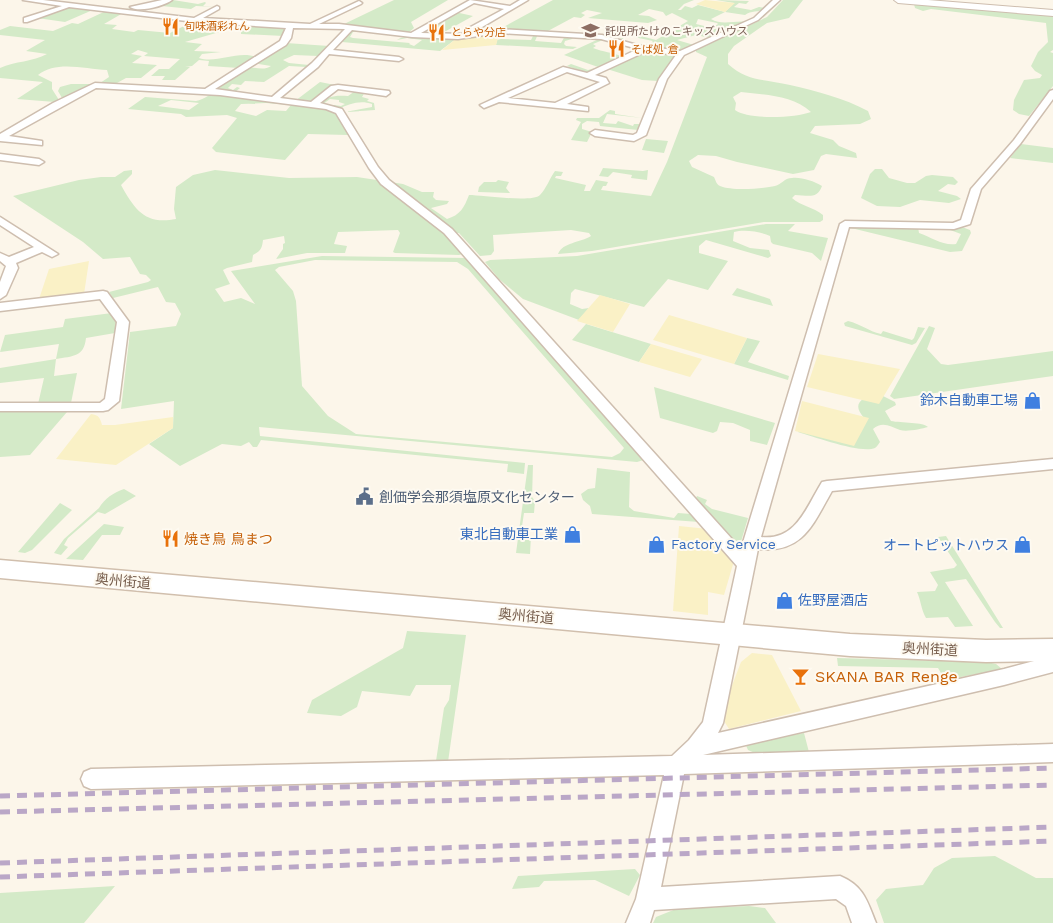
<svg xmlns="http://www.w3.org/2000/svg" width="1053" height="923" font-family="'Work Sans','Noto Sans JP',sans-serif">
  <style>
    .green { fill: #d4eac8; fill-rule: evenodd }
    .sand { fill: #faf1c6 }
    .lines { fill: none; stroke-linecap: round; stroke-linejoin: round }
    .minor-casing { stroke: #cebeaf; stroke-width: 3 }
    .tertiary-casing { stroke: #cebeaf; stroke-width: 2 }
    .secondary-casing { stroke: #d1bfad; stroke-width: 3 }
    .minor { fill: #fff; fill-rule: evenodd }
    .tertiary { fill: #fff; fill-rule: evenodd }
    .secondary { fill: #fff; fill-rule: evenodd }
    .rail { stroke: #baa7c7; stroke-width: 5; stroke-dasharray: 10 7; stroke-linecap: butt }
    .labels { text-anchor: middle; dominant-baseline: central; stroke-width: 4; stroke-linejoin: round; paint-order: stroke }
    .far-food-label { font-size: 11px; fill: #c56008; stroke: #fefaf1; text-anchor: start }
    .far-education-label { font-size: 11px; fill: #785e54; stroke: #fefaf1; text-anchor: start }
    .shop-label { font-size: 14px; fill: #366cbe; stroke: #fefaf1; text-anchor: end }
    .service-label { font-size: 14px; fill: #4e5e75; stroke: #fefaf1; text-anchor: start }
    .food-label { font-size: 14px; fill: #c56008; stroke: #fefaf1; text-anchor: start }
    .street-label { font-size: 14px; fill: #775e4d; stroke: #fefaf1 }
    .near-food-label { font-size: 16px; fill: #c56008; stroke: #fefaf1; text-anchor: start }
  </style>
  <rect width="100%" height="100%" fill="#fcf6ea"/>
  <path class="green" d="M173 0 198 4 205 2 206 3 203 6 216 7 196 6 191 9 162 6 131 8 127 11 118 10 156 5Z
    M394 0H448L411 22 414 28 407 34 342 25Z
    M553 0H694L684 4 678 10H681L685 6 692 8 698 5 725 12 734 3 716 0 749 1 746 4 739 3 734 7 751 10 759 7 766 8C760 13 752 10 745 15L725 12 711 19C722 26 735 20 748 22L729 29 715 26 718 24 717 23 698 19 696 24 725 31 710 38 696 35 677 40 694 45 679 51 646 47 653 41 629 36 621 40 628 42 625 43 617 40 633 34 656 40 688 21 672 13 666 16 663 12 649 9 638 15 649 16 657 20 648 23 588 18 602 13 587 10 581 13 585 15 581 18 574 17 546 32 500 29Z
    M783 0H803L789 18 767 23 734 46 728 54V64C748 82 765 79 790 85 816 91 844 98 868 111L871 119 860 124 815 126 810 133 833 140 839 146 856 153 857 158 826 154 821 156 814 170 793 174 737 162 716 156 698 155 689 161 692 167 714 177C716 181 716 184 720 186 732 191 762 189 775 186 781 185 784 178 792 178 802 177 813 181 822 186 817 200 807 195 795 195L792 198C801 206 813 207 823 215V220L820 222H764L592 251 558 254C563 242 580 243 591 236L589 233 571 230 493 235 494 251 491 255 480 256 459 233H456L469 252 459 255 395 253 393 252 400 233 398 230 338 232 334 244 347 246 345 253H307L276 259 283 249V244L285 243 284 236 263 240C262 248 261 251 253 255L252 262 227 268 223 270 230 284 215 289 224 302 241 298 255 304 231 271 322 256 469 258 647 459 637 462 259 427 260 436 525 463 524 474 507 472 508 464 261 440 257 447H253L249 442 241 446 222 444 180 466 149 444 173 428 174 401 121 409 130 332 176 326 181 314 175 303 166 302 158 287 113 298 109 292 148 282 151 280 146 275 140 274 130 257 103 259 83 242 13 196 79 180 101 177H115L124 171 132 170V174L121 185C135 210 145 225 176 219L174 209 176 187 193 175 215 170 289 178 357 177 403 184 422 192H434L433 197 436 200 449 201 447 204 431 208 447 219C460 215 464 208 469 195 482 195 532 203 540 195 546 189 550 178 555 171L563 172 561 176H556L555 178 586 185 584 191H590L596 180 608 182 606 186H603L601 190 651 196 667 162 707 57 696 52V50L767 17ZM741 92C765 95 792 95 811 112 795 118 748 120 735 110L736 103 733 97ZM315 260 457 262 468 269 624 448 620 453 612 457 356 434 328 416 302 386 296 301 293 291 275 270 279 267Z
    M914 4 1053 14V50L1050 52 1053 53V86L1029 116 1019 114 1013 110 1014 100 1024 80 1040 78 1042 75 1035 71 1031 66 1038 52 1048 42 1046 23 931 9 923 11 915 8Z
    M73 6 95 9 65 22 37 18Z
    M108 10 123 13 104 24 117 25 112 29 134 32 138 30 170 33 194 21 240 26 185 42 202 44 194 51 221 52 202 54 199 58C218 64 239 49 259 58L239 68 208 66 209 61 199 60 192 66 185 67H190L175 80H162L165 76H151L159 69H169L180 59 144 56 148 53 138 50 131 54 142 56 132 63 157 65 141 78H126L117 83H100L109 77 107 70C85 69 56 60 38 75L52 82V89L59 100 55 102 17 99 43 82 0 78V68C15 61 33 62 47 54L26 51 45 40 0 35V30L10 26 53 31 72 23 78 24Z
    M455 12 473 16 446 31 425 29Z
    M250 26 286 27 284 36 241 34V32Z
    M353 30 361 31 353 32 350 37 353 38 410 43 409 44 414 46 422 40 407 38 397 40C409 32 443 37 457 38L440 51 342 42Z
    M534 34H538L535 41 561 43 565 36H574L572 39 565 41 564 44 566 46 577 47 573 49 496 45 497 40 501 39 531 40Z
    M601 38 618 43 603 40 593 44 596 46 593 48C603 52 612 52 623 57L590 72H585L567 66 571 64 588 70 598 67 564 55Z
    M286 43 329 46 318 56 294 55 283 60 289 63 309 65 306 67 289 66 264 82 245 81 241 85 232 84 228 88 233 90 237 87 240 88 235 92 325 107 335 112 348 135 308 134 285 160 224 153 216 152 212 148 237 118 227 115 186 117 181 114 128 109 145 97 196 101C213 98 228 77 245 69 254 65 262 72 271 66L253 63ZM171 100 199 103 189 110 158 106ZM266 103 291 105 286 111 267 110 256 116 235 111 241 104Z
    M645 51 672 53 676 55 672 64 658 81 642 80 607 69Z
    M320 82 335 85 312 104 295 101Z
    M71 84H93L62 98 58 91 60 87Z
    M355 91 365 92 362 97 369 99 367 101 374 103 375 110 345 112 372 107V104C360 100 349 104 339 109L332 106 334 105 341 106 345 104 339 102V100L330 99 323 104H318C328 96 335 95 348 96Z
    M610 110 615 111V114L642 118 607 114 603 123 616 124 618 121 633 126 634 124H640L638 130 600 126 599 122 587 121 582 124V129L592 132 587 142 571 140 581 122 576 120 577 118H599Z
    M646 139 668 141 664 153 642 150Z
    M1021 144 1053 148V163L1010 158Z
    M603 168 643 171 648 170 647 180 631 178 632 175 613 172 608 177 599 176Z
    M875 169H882L889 178 907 183H915L926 176 932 175 953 177 958 182 955 185 948 184 938 191 957 196 961 199 949 203 920 200 900 207 877 206 861 198 870 174Z
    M498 180 509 182 506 188 510 193 478 192 479 187 484 182H496Z
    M766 224H795L788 231 828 238 821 261 812 253 773 244 771 242 770 236C761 232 745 229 734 232L733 241 750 248 769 250 771 256 768 258 706 240 699 246V253L728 261 708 290 668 279 644 307 575 289 571 293 570 304 582 309 589 308 579 320 523 299 499 279 485 262 490 260 577 256Z
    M918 227 919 233C931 237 943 246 956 244L961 234 942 227H962L970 230 971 233 962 251 950 252 851 228Z
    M737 288 770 299 773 306 732 295Z
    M112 313 116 321 115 333 86 338C84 357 73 356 56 359L54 376 77 373 71 403 38 404 44 378 0 383V368L56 359 59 344 0 352 5 335 63 327 65 319Z
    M848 321C861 324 868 331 881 334L883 331 912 340 914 338 918 327 925 328 916 343 912 345 845 326 844 323Z
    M586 324 651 344 639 362 572 340Z
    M929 326 935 328 927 349 941 364 948 365 1053 351V376L894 399 890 396Z
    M747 338 760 341 748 362 789 376 788 380 734 364Z
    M654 387 775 423 767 445 750 441V430L733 423 720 422 717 431 713 433 660 418Z
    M877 393 895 402 896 405 885 411 891 421C901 423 924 422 928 427 921 429 907 432 900 430 890 426 882 421 873 429L880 442C879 443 877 447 875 448 861 454 815 437 798 432L800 429 864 418C851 403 862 398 877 393Z
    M0 410 67 412 30 455 0 457Z
    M528 465H533L532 497 535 501 534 513H524L521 533 531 536 530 554 516 553Z
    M597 468 630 472 629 507 634 511 674 518 678 513 691 514 699 522 592 514 590 506 583 500 581 494 588 489 595 488Z
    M124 489 136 496 105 514 98 512 68 538 64 545 68 547 61 555 54 553 64 539 99 508C105 498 113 493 124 489Z
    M697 496 707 500 705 504 712 509 748 518 740 545 733 543 695 500Z
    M60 503 72 510 32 550 25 553 18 552Z
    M104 524 124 527 120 535H102L83 560 66 559Z
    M946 536 1003 628H1000L995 622 966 579 945 582 973 626 955 627 948 617 926 618C921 609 921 601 917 592L935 591 938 585 930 572 954 568 957 565 938 537Z
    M407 631 466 635 448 762 436 761 444 708 449 700 451 685H416L410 696 362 691 357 707 341 716 307 713 312 700 403 648Z
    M837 658 987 662 996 664 1002 669 945 680 938 668 838 666Z
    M804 733 810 756 764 757 748 750 745 743Z
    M995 856 1036 878H1053V923H884L876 900 886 889 923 885 934 868 952 858Z
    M635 869 640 875 629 896 595 880 544 881 539 887 512 889 518 876Z
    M115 886 84 923H0V893Z
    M749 906 765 908 776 923H653L656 917 676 909Z"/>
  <path class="sand" d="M705 0 735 3 725 12 696 4Z
    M500 32 496 45 442 50 457 38Z
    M89 261 84 294 39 299 49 269Z
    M600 295 630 304 613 332 577 321Z
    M669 315 747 338 734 364 653 340Z
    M651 344 702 359 690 377 639 362Z
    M818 354 900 369 879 404 807 387Z
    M802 401 869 418 854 446 795 431Z
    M91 414C99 415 100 418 102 425H115L173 417V428L116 465 56 459Z
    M679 526 708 529 734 561 724 595 708 592V615L673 611Z
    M752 653 772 655 801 711 729 729 724 721 728 696 741 662Z"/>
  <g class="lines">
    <defs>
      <path id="minor" d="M23 0H43L194 18 217 6 219 7V9L203 18 310 24 359 1 362 3 361 4 319 24H339L411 33 470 0 510 6 520 0H528L472 33 499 29 602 35 637 45 680 51 754 18 773 0H780L758 20 684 55 667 79 646 135 634 141 595 136 590 133 595 130 633 135 637 133 659 79 676 55 647 51 595 75 606 78 609 83 567 104 588 107V111L499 102 484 108 480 105 563 67 587 73 638 49 601 39 499 33 458 39 412 37 352 30 333 50 399 57 403 59 399 61 329 54 318 67 280 98 311 102 331 86 338 85 389 91 390 93 386 96 338 89 320 103 342 109 378 167 389 180 452 229 741 549 840 224 845 221 953 223 961 220 971 189 1014 140 1050 91 1053 90V99L1020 144 981 189 970 224 954 229 849 227 761 537C796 541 806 508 822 482L827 481 1053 459V469L832 491C813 524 803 554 758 549L723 723 718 733 1004 669 1053 656V672L1004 685 703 755 1053 744V762L684 774 661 887 840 876C864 886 867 901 876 923H852L846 906 836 899 654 910 650 923H626L636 899 664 775 91 789 84 786 81 779 84 772 91 769 672 756 689 740 703 722 737 566 444 233 381 184 369 168 336 113 326 109 220 95 96 88 9 136 42 141V145L0 141V134L53 103 95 83 205 89 280 41 286 28 195 22 69 7 27 22H24V18L62 6ZM474 3 504 9 465 30 466 34 421 33ZM293 28 345 29 312 63 272 97 215 89 286 45 291 38ZM567 72 600 82 555 103 508 98Z
        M162 0H172C164 6 139 13 130 7Z
        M0 154 39 159 44 162 39 165 0 160Z
        M0 217 58 254 52 257 42 252 16 263 18 268 6 295 0 299V282L6 266 0 261V253L9 257 34 247 0 225Z
        M103 291 107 292 129 322 119 401 108 410 103 411H0V403H100L105 399 117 322 100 299 0 311V303Z"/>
      <path id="tertiary" d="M894 0H928L1053 10V16L898 3Z"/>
      <path id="secondary" d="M0 560 850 634 986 640 1053 639V661L986 662 850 656 0 578Z"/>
    </defs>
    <use href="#minor" class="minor-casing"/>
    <use href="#tertiary" class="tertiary-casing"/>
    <use href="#secondary" class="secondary-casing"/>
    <use href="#minor" class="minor"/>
    <use href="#tertiary" class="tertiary"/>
    <use href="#secondary" class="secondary"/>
    <path class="rail" d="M0 796 1053 768
      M0 812 1053 785
      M0 863 1053 827
      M0 877 1053 841"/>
  </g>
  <defs>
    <symbol id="restaurant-bare" viewBox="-9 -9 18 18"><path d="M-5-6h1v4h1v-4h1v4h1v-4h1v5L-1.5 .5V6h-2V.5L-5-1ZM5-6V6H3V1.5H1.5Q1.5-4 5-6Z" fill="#e8710a" stroke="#fefaf1" stroke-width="2.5" paint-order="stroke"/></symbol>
    <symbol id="school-bare" viewBox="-9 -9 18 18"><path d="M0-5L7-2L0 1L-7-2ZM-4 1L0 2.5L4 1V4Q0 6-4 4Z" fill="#8d6e63" stroke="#fefaf1" stroke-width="2.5" paint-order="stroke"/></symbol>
    <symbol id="shop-bare" viewBox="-9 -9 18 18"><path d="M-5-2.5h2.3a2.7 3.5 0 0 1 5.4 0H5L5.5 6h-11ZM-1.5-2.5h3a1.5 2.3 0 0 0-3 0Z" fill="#3f7fe0" stroke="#fefaf1" stroke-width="2.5" paint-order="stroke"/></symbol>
    <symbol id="civic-bare" viewBox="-9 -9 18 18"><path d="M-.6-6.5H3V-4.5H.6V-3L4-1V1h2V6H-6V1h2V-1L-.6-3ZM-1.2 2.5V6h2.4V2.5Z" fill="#5c6f8a" stroke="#fefaf1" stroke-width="2.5" paint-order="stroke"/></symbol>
    <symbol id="bar-bare" viewBox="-9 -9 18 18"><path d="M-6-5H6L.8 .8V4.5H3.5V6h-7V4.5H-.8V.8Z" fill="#e8710a" stroke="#fefaf1" stroke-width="2.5" paint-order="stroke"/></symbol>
  </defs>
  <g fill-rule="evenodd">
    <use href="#restaurant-bare" x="158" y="14" width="25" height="25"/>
    <use href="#school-bare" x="578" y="18" width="25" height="25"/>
    <use href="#restaurant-bare" x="424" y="20" width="25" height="25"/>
    <use href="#restaurant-bare" x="604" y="36" width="25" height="25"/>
    <use href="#shop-bare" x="1020" y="388" width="25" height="25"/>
    <use href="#civic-bare" x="352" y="484" width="25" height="25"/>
    <use href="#shop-bare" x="560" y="522" width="25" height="25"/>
    <use href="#restaurant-bare" x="158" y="526" width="25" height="25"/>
    <use href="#shop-bare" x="644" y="532" width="25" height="25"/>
    <use href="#shop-bare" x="1010" y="532" width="25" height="25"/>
    <use href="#shop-bare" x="772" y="588" width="25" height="25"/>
    <use href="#bar-bare" x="788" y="664" width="25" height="25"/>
  </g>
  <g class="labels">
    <g class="far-food-label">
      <text x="184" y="26">旬味酒彩れん</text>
      <text x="451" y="32">とらや分店</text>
      <text x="631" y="49">そば処 倉</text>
    </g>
    <g class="far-education-label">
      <text x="605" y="31">託児所たけのこキッズハウス</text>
    </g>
    <g class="shop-label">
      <text x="1018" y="400">鈴木自動車工場</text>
      <text x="558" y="534">東北自動車工業</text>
      <text x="671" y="544" text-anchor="start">Factory Service</text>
      <text x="1009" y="545">オートピットハウス</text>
      <text x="798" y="600" text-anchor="start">佐野屋酒店</text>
    </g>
    <g class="service-label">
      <text x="379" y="497">創価学会那須塩原文化センター</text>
    </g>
    <g class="food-label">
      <text x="184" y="539">焼き鳥 鳥まつ</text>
    </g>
    <g class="street-label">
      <text transform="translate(123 581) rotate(5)">奥州街道</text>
      <text transform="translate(526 616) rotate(5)">奥州街道</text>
      <text transform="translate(930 649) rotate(3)">奥州街道</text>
    </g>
    <g class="near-food-label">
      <text x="815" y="676">SKANA BAR Renge</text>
    </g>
  </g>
</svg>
